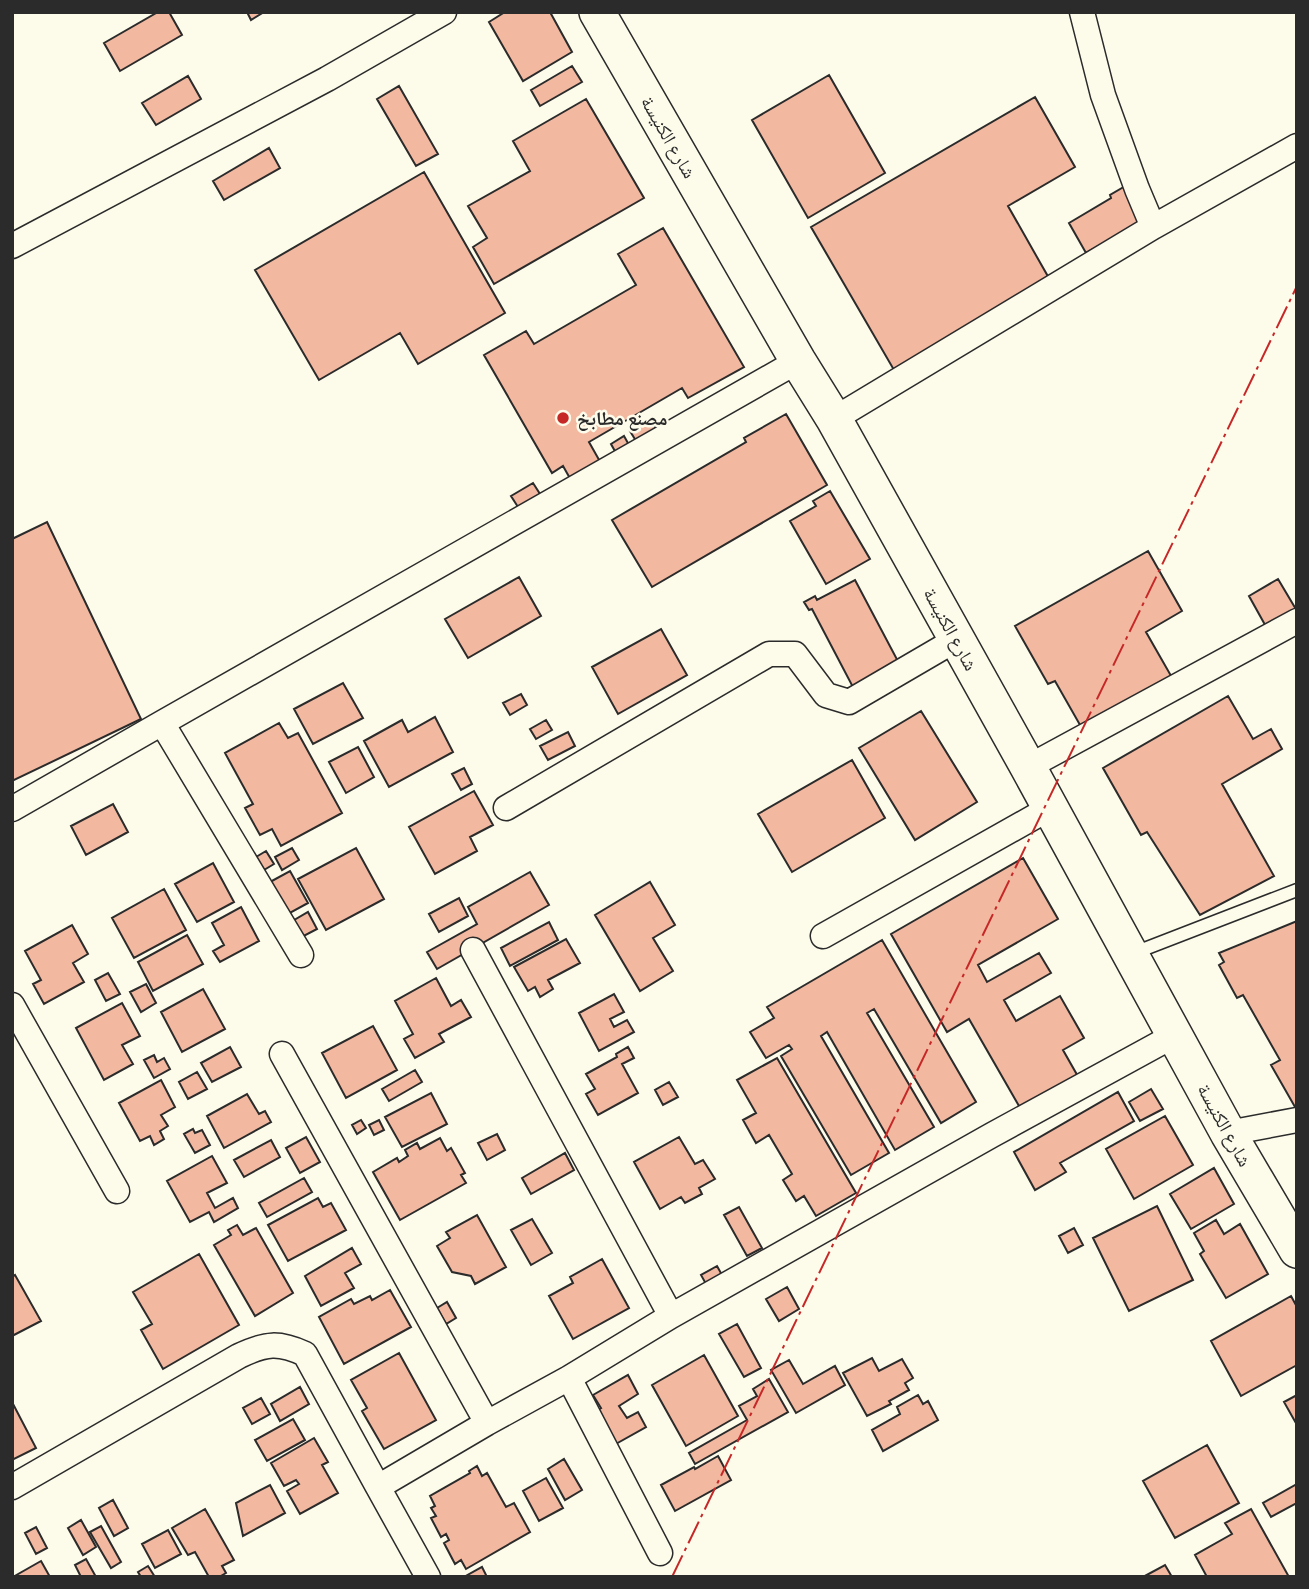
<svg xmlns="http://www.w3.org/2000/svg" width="1309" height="1589" font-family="'PT Sans Narrow','Noto Naskh Arabic',sans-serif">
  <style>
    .building { fill: #f2b8a0; stroke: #2b2b2b; stroke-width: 2 }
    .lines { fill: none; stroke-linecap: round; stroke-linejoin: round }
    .service-casing { stroke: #2b2b2b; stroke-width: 15 }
    .minor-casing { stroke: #2b2b2b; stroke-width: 27 }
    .secondary-casing { stroke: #2b2b2b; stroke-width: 38 }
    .service { stroke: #fdfbea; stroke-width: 12 }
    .minor { stroke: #fdfbea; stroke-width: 24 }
    .secondary { stroke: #fdfbea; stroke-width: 35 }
    .power { stroke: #c62828; stroke-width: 2; stroke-dasharray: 24 5 3.5 5; stroke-linecap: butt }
    .poi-dot { fill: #c62828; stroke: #fdfbea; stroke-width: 2.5 }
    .labels { text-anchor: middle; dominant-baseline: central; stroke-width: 5; stroke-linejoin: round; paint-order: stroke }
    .street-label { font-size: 19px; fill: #2b2b2b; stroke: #fdfbea }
    .poi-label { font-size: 19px; font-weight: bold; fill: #2b2b2b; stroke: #fdfbea; text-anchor: start }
  </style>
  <rect width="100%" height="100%" fill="#fdfbea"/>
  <path class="building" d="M158 12H169L182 35 120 71 104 43Z
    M247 12H264L251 20Z
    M505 12H550L572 52 523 81 489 22Z
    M572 66 582 82 540 106 531 90Z
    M829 75 885 173 808 218 752 120Z
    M188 76 201 99 156 125 142 103Z
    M399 86 438 154 416 166 377 99Z
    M1035 97 1075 167 1008 206 1050 280 894 370 811 227Z
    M586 99 644 198 494 284 473 247 487 238 468 206 530 171 513 141Z
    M269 148 280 168 224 200 213 181Z
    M424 172 505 313 418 364 400 333 319 380 255 270Z
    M1127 185 1148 219 1086 253 1069 223 1111 198 1110 195Z
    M663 228 744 367 688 398 682 388 589 442 602 465 572 482 563 466 552 473 484 355 526 331 534 344 636 285 618 254Z
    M786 414 827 485 652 587 612 520 746 442 744 438Z
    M651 419 656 429 636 441 630 431Z
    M624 436 629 445 616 453 611 444Z
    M533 483 540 494 518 507 511 496Z
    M830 491 870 559 826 584 790 521 816 506 813 501Z
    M47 522 141 719 12 781V539Z
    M1148 551 1182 611 1146 632 1174 681 1084 732 1055 681 1048 684 1015 626Z
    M519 577 541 616 468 658 445 619Z
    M1278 579 1297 611 1269 632 1249 596Z
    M855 580 901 667 855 691 812 609 809 610 804 602 815 596 817 600Z
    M661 629 687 675 618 714 592 667Z
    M343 683 363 718 313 744 294 709Z
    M521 694 527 705 510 715 503 703Z
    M1228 696 1253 739 1271 729 1282 749 1222 784 1274 876 1200 915 1147 832 1141 835 1103 768Z
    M921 711 977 802 915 840 859 748Z
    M435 717 453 752 389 787 364 741 402 720 408 732Z
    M546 720 552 730 536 739 530 729Z
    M279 723 288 738 298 733 342 813 281 846 272 829 260 835 245 808 253 804 225 753Z
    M568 732 575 746 548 760 540 746Z
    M358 747 374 777 346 793 329 762Z
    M852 760 885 818 792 872 758 814Z
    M464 768 472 784 461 790 452 774Z
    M474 791 493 825 470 837 477 851 435 874 409 827Z
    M113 804 128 832 86 855 71 826Z
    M292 848 299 860 282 870 275 857Z
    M356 848 384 899 326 930 298 879Z
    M266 851 274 864 264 870 256 857Z
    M1023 858 1058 919 978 965 987 982 1039 953 1051 973 1004 1000 1016 1021 1060 996 1084 1038 1063 1050 1080 1080 1023 1113 969 1019 947 1032 891 934Z
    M213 863 234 902 197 922 175 884Z
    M290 871 308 903 288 914 270 882Z
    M530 872 549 905 437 969 427 952 477 924 468 907Z
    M650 882 675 925 653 938 673 971 640 991 595 915Z
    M164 889 186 930 134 958 112 918Z
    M459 898 468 916 439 932 429 914Z
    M241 907 259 941 220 962 213 951 224 945 212 923Z
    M308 912 317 929 298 939 289 923Z
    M1297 921V1106L1295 1107 1271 1065 1280 1060 1243 995 1237 998 1219 965 1224 962 1219 953Z
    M549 922 558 940 510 966 501 948Z
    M72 925 88 954 73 963 84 982 44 1004 33 984 41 980 25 951Z
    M187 935 203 964 153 991 138 962Z
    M566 939 580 963 548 980 553 989 540 997 535 987 528 991 514 967Z
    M882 940 976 1102 941 1123 874 1009 867 1013 934 1127 895 1150 827 1032 821 1036 889 1153 851 1175 781 1056 792 1049 789 1045 766 1058 750 1032 774 1018 767 1007Z
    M108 973 120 994 106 1001 95 980Z
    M436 978 451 1006 461 1000 471 1017 439 1034 444 1042 415 1058 404 1039 413 1034 395 1001Z
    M146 984 156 1003 141 1012 130 992Z
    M203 989 225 1029 182 1052 161 1012Z
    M614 994 624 1012 610 1019 614 1027 627 1020 634 1032 599 1051 579 1013Z
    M122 1003 140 1036 122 1045 133 1064 104 1080 76 1028Z
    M373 1026 397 1070 346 1098 322 1053Z
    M230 1047 241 1067 212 1082 201 1063Z
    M628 1047 634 1058 622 1064 638 1093 598 1115 586 1094 595 1089 586 1074 617 1057 616 1054Z
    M154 1055 157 1062 164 1058 170 1069 154 1078 144 1060Z
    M777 1058 856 1193 816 1216 804 1196 796 1201 783 1180 792 1174 769 1135 756 1143 743 1120 756 1113 737 1080Z
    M415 1070 422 1082 389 1101 382 1089Z
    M197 1072 207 1089 188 1099 179 1082Z
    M161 1080 175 1107 161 1115 168 1126 160 1131 164 1139 154 1145 150 1136 140 1141 119 1103Z
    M669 1082 678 1097 663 1105 655 1090Z
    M1151 1089 1163 1109 1140 1121 1129 1102Z
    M1118 1092 1134 1121 1060 1163 1066 1172 1035 1190 1014 1152Z
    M431 1093 447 1124 402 1147 385 1117Z
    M247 1094 259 1114 265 1111 271 1122 224 1148 207 1116Z
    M1165 1116 1193 1165 1134 1199 1106 1149Z
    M361 1120 366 1128 357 1134 352 1125Z
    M379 1120 384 1130 374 1135 369 1125Z
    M193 1129 195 1133 202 1130 210 1145 195 1153 184 1134Z
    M497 1134 505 1150 487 1160 478 1143Z
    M306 1137 320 1162 300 1173 286 1148Z
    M679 1137 695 1164 703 1160 715 1179 699 1188 702 1194 685 1203 681 1197 660 1209 634 1162Z
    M440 1138 447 1151 451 1148 465 1173 461 1175 466 1183 400 1220 373 1172 397 1158 399 1162 408 1156 405 1150 417 1143 420 1149Z
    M271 1140 280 1157 244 1177 234 1160Z
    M565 1153 574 1170 531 1194 522 1178Z
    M212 1156 227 1183 207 1193 215 1208 233 1198 238 1208 214 1222 209 1212 190 1222 167 1181Z
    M1214 1168 1234 1204 1191 1229 1170 1194Z
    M304 1178 312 1192 267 1217 259 1203Z
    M318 1198 323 1207 331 1203 346 1230 288 1261 268 1225Z
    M1157 1206 1193 1280 1129 1311 1093 1238Z
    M739 1207 762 1248 747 1256 724 1215Z
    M477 1215 506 1267 475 1284 471 1276 452 1272 437 1246 450 1238 446 1232Z
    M532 1219 552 1253 531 1265 511 1230Z
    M1216 1220 1224 1234 1240 1224 1268 1274 1226 1298 1200 1254 1204 1251 1194 1233Z
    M237 1225 243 1235 256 1228 293 1293 255 1316 214 1245 231 1235 228 1230Z
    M1074 1228 1083 1245 1068 1253 1059 1236Z
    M352 1248 361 1264 345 1273 354 1288 321 1306 305 1276Z
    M199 1254 239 1325 163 1369 141 1330 152 1324 133 1292Z
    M602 1259 629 1308 573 1339 549 1296 573 1283 570 1277Z
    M717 1266 722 1275 706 1284 701 1275Z
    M15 1275 41 1321 12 1336V1277Z
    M787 1287 799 1309 779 1321 766 1299Z
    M390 1290 411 1327 344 1364 319 1317 351 1299 354 1304 370 1296 372 1300Z
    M1291 1296 1297 1307V1365L1241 1396 1211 1341Z
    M447 1302 456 1318 446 1324 437 1308Z
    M737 1324 761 1368 744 1377 719 1334Z
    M399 1353 436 1420 384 1449 362 1411 367 1408 351 1380Z
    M704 1355 738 1416 686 1446 652 1385Z
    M872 1358 879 1371 902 1359 913 1378 905 1383 909 1390 889 1401 891 1404 867 1416 843 1373Z
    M789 1360 803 1384 835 1366 845 1385 796 1413 771 1370Z
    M628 1375 638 1394 619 1406 627 1418 638 1412 646 1427 614 1445 595 1411 601 1408 593 1395Z
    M769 1379 788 1412 695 1464 689 1453 747 1420 739 1406 757 1396 753 1389Z
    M300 1387 309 1404 280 1421 271 1404Z
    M918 1395 923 1404 928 1401 938 1420 883 1451 872 1430 900 1414 897 1407Z
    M1297 1395V1425L1284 1402Z
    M261 1398 270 1414 252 1424 243 1408Z
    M12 1402 36 1448 12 1460Z
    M293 1419 305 1440 267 1461 255 1440Z
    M314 1438 328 1462 322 1465 338 1493 300 1514 287 1491 299 1484 296 1480 284 1486 271 1463Z
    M1207 1445 1239 1503 1175 1538 1143 1481Z
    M718 1456 731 1480 675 1511 661 1485 694 1467 695 1469Z
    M564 1459 582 1490 565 1500 548 1469Z
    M477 1466 482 1476 487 1473 506 1507 514 1503 530 1532 466 1569 461 1560 455 1564 444 1543 449 1540 446 1534 441 1537 431 1518 436 1516 431 1508 435 1506 430 1496 470 1473 469 1471Z
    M546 1478 563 1508 539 1521 523 1491Z
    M1297 1484V1503L1271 1517 1263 1503Z
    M270 1485 285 1513 243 1536 236 1503Z
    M113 1500 128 1528 114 1536 99 1508Z
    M205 1509 234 1560 222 1566 226 1573 219 1577H209L195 1552 188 1555 172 1528Z
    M1251 1509 1289 1577H1207L1195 1555 1232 1534 1225 1523Z
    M81 1520 96 1547 83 1555 68 1528Z
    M101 1526 121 1562 111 1568 90 1532Z
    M36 1527 47 1548 36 1554 25 1533Z
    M168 1530 181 1554 155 1568 142 1544Z
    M86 1559 96 1577H81L75 1565Z
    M41 1561 50 1577H13Z
    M1165 1565 1172 1577H1143Z
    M148 1566 155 1577H141L138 1572Z
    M482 1567 487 1577H464Z"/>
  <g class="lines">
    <defs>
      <path id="service" d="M1134 953 1297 890"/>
      <path id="minor" d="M1082 12 1103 95 1137 189 1153 227
        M12 246 327 79 444 12
        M834 419 1153 227 1297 146
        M162 723 301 955
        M1028 767 1297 621
        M506 808 769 654H795L826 695 849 702 957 639
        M12 809 162 723 798 361
        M823 936 1050 808
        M473 950 671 1316
        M12 1005 117 1191
        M282 1054 487 1423
        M1228 1133 1297 1120
        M569 1378 660 1553
        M12 1487 239 1356C266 1343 279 1342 305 1354L378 1487 487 1423 569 1378 671 1316 992 1135 1175 1035
        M378 1487 428 1577"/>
      <path id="secondary" d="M597 12 798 361 834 419 1028 767 1228 1133 1297 1250"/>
    </defs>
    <use href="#service" class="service-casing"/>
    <use href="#minor" class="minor-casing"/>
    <use href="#secondary" class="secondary-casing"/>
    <use href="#service" class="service"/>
    <use href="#minor" class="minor"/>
    <use href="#secondary" class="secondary"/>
    <path class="power" d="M672 1577 1297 286"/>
  </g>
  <circle class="poi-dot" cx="563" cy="418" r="7"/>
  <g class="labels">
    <g class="street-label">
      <text transform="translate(669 137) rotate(60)">شارع الكنيسة</text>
      <text transform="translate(951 629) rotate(61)">شارع الكنيسة</text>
      <text transform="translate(1225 1125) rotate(61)">شارع الكنيسة</text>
    </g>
    <g class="poi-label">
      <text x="577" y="418">مصنع مطابخ</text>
    </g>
  </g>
  <rect width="1309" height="1589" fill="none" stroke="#2b2b2b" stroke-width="28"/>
</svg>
